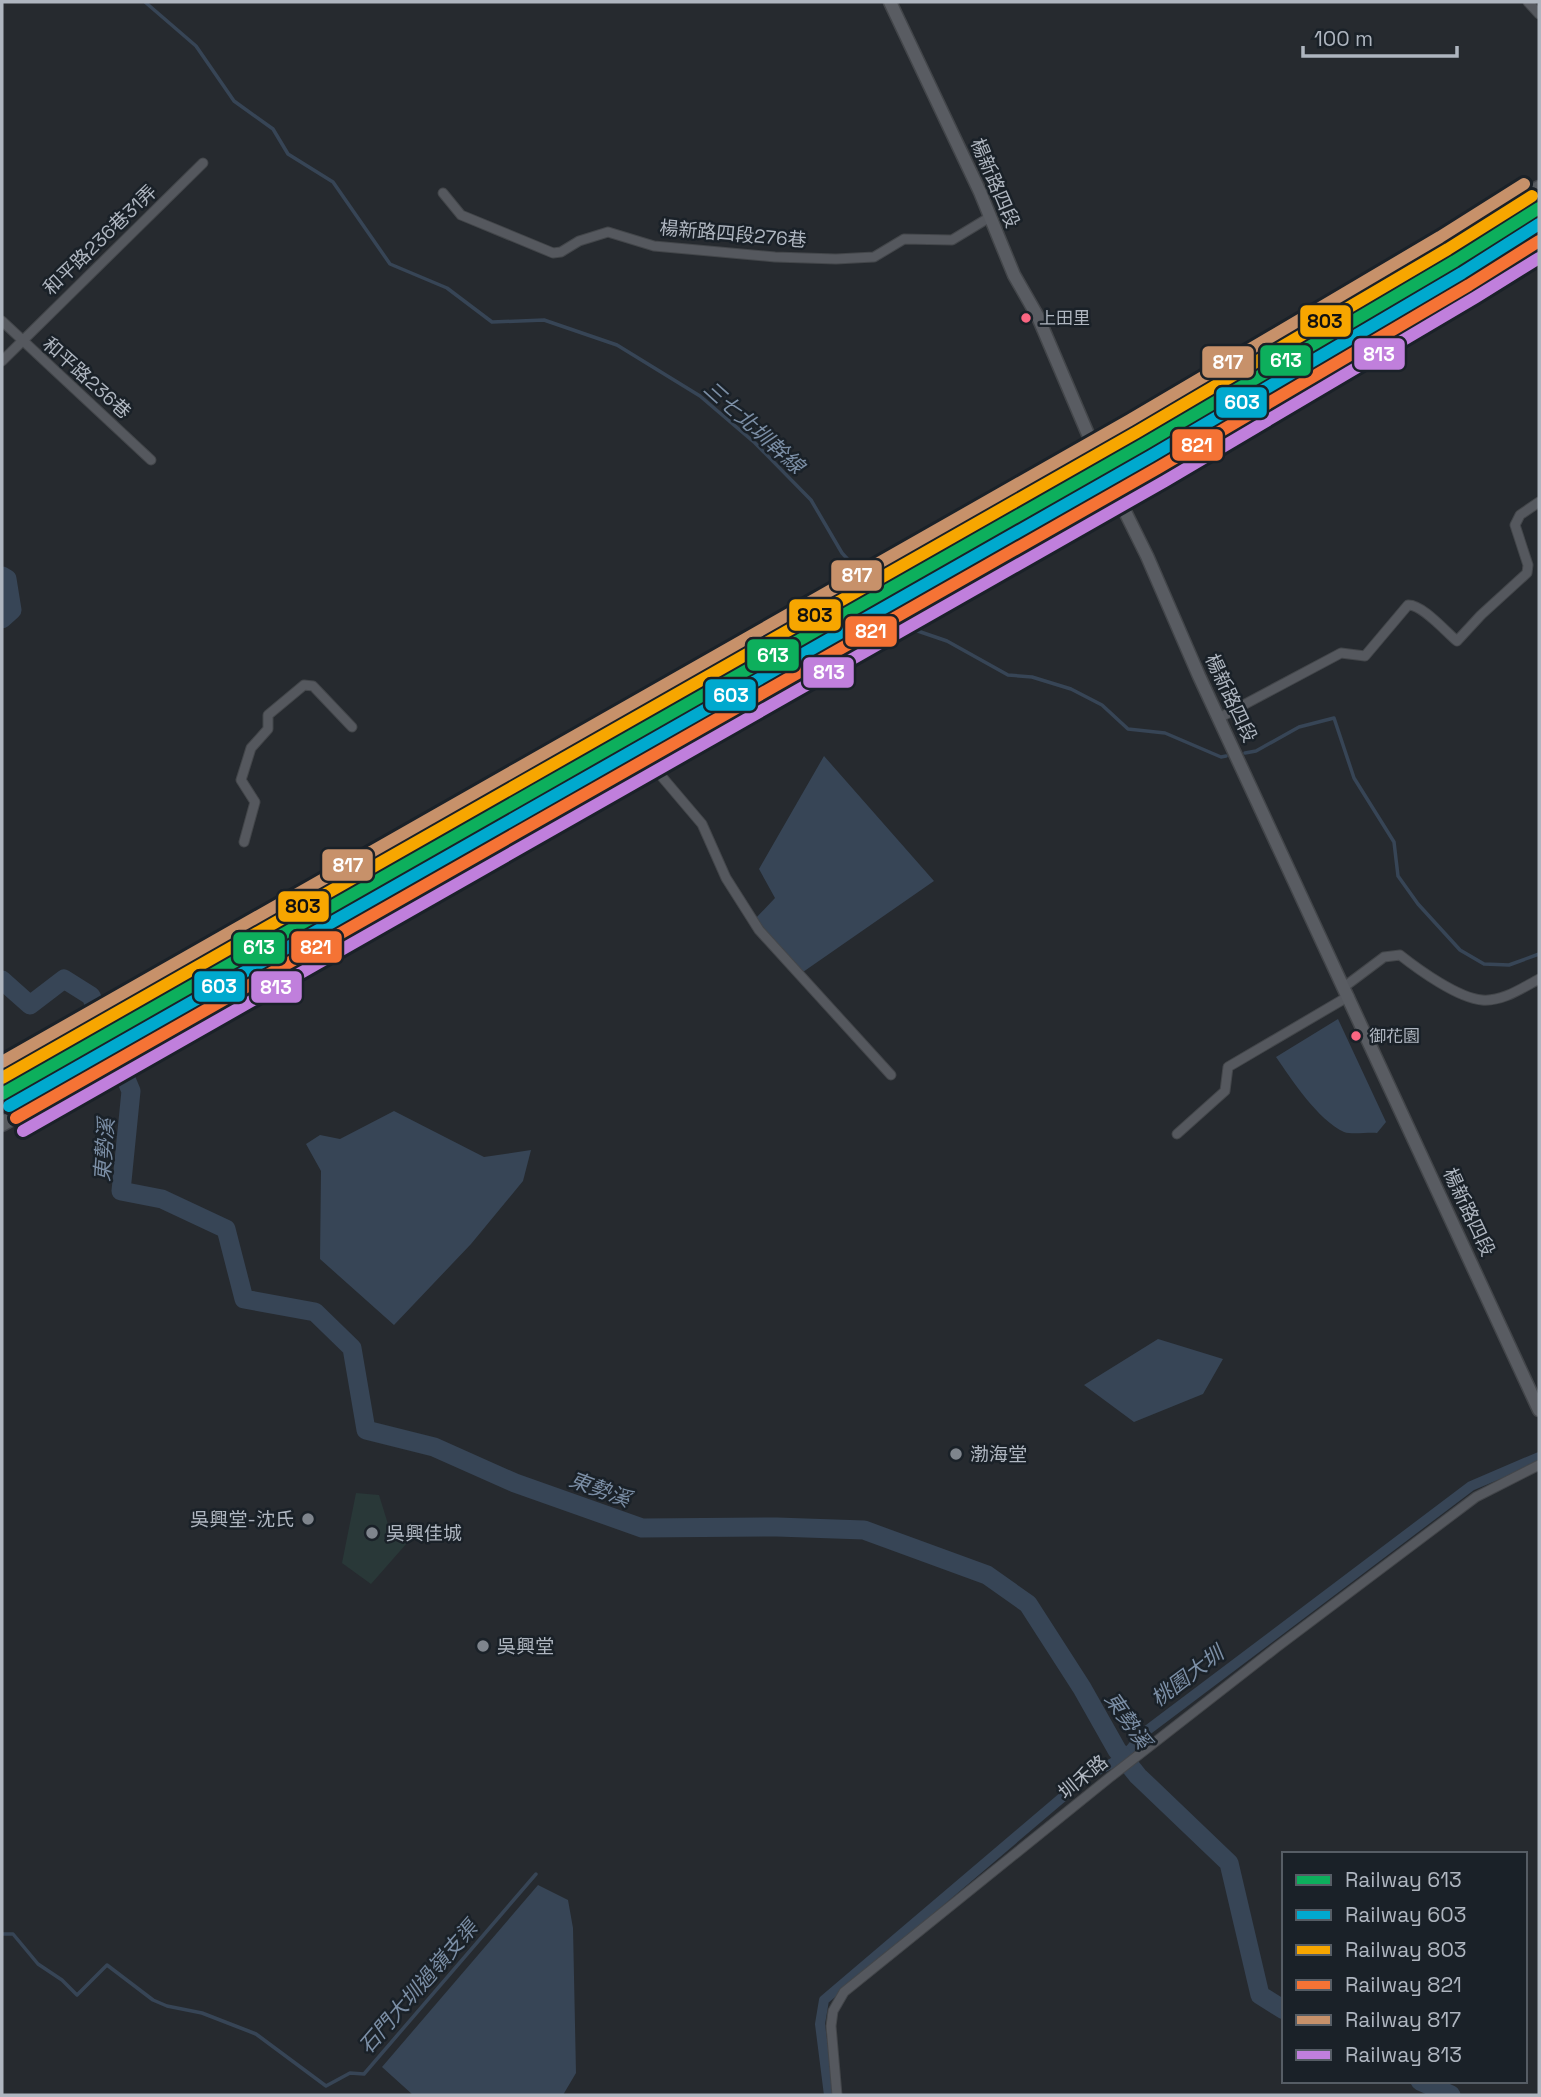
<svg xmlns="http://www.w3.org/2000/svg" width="1541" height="2097" font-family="'Space Grotesk','Noto Sans TC',sans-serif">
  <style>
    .green { fill: #293838 }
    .water { fill: #374556 }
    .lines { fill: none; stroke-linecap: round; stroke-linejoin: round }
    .stream { stroke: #374556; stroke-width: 3.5 }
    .canal { stroke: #374556; stroke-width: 10 }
    .river { stroke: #374556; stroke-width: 19 }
    .minor-casing { stroke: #43464a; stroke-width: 11 }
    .secondary-casing { stroke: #43464a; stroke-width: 15 }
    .primary-casing { stroke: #43464c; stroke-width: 17 }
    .minor { stroke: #55585e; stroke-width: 9 }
    .secondary { stroke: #595c62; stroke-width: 12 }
    .primary { stroke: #575b60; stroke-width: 14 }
    .rail-1-casing { stroke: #1a2128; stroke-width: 18 }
    .rail-2-casing { stroke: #1a2128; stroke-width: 18 }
    .rail-3-casing { stroke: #1a2128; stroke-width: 18 }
    .rail-4-casing { stroke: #1a2128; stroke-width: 18 }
    .rail-5-casing { stroke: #1a2128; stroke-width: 18 }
    .rail-6-casing { stroke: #1a2128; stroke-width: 18 }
    .rail-1 { stroke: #0daf5c; stroke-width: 12 }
    .rail-2 { stroke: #00a9ce; stroke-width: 12 }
    .rail-3 { stroke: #f7a600; stroke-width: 12 }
    .rail-4 { stroke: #f57335; stroke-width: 12 }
    .rail-5 { stroke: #c7916a; stroke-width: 12 }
    .rail-6 { stroke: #c07fdc; stroke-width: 12 }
    .bus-dot { fill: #fa6682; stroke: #1a2128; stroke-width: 2.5 }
    .poi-dot { fill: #7f858d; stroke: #1a2128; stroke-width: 2.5 }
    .labels { text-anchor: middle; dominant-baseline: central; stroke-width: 5; stroke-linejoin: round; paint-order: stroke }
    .bus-label { font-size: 17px; fill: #afb6c0; stroke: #1a2128; text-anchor: start }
    .street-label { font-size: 19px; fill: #afb6c0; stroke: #1a2128 }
    .poi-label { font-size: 19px; fill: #afb6c0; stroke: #1a2128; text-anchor: start }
    .water-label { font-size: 21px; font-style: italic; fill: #7b8ea5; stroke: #1a2128 }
    .line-badge { stroke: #1a2128; stroke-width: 2.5 }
    .badge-label { font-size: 19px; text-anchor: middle; font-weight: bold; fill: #fff }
    .pale-badge-label { font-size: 19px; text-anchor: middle; font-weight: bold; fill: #111 }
  </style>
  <rect width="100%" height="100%" fill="#262a2f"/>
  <path class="green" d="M356 1493 379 1495 388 1524 407 1543 371 1584 342 1563Z"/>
  <path class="water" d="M824 756 934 881 803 972 755 919 775 898 759 869Z
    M1338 1019 1386 1122 1377 1133C1368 1132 1352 1135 1344 1132 1318 1120 1292 1080 1276 1057Z
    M394 1111 484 1157 531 1150 523 1181 471 1244 394 1325 320 1259 321 1171 306 1144 320 1135 340 1139Z
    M1158 1339 1223 1359 1203 1394 1134 1422 1084 1385Z
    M538 1885 568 1900 573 1928 576 2073 563 2095H413L382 2067Z"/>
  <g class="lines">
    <path class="stream" d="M145 2 196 46 234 101 273 129 288 154 333 182 390 264 447 288 492 322 544 320 617 345 700 396 755 443 811 500 842 553 862 575
      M909 628 947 641 1008 675 1032 677 1071 689 1102 705 1128 729 1165 733 1221 757 1226 756
      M1245 753 1256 751 1299 727 1334 718 1354 778 1394 842 1398 876 1418 904 1460 950 1484 964 1509 965 1539 954
      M2 1934H13L38 1964 62 1980 77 1995 107 1965 153 2000 167 2006 202 2013 256 2034 326 2086 350 2073 364 2074 536 1874"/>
    <path class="canal" d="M829 2095 820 2024 824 2000 1091 1773C1112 1765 1129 1755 1141 1735L1471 1486 1539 1457"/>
    <path class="river" d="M2 576 7 579 12 610 2 619
      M2 980 30 1005 64 979 91 996 131 1091 121 1191 162 1199 226 1229 244 1299 315 1312 352 1348 366 1430 434 1447 515 1483 642 1528 777 1527 864 1530 987 1575 1028 1604 1082 1688 1117 1750 1138 1776 1229 1863 1260 1995 1284 2010
      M1420 2081 1451 2095"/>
    <defs>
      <path id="minor" d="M1528 2 1539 14
        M443 193 461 215 553 253 561 252 579 241 608 232 654 246 775 257 836 259 874 257 904 239 952 240 990 217
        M2 321 151 460
        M2 361 203 163
        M1219 718 1341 653 1365 656 1408 605C1422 604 1446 632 1457 641L1481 615 1527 573 1528 565 1515 525 1520 515 1539 502
        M657 771 702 824 726 878 759 930 891 1075
        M244 842 255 802 241 780 251 748 268 729V715L304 685 313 686 352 727
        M1344 987 1384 957 1400 955C1419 970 1458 998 1482 1000 1502 1002 1522 988 1539 979
        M192 1013 201 1026
        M1177 1134 1225 1091 1228 1067 1349 996
        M837 2095 831 2026 833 2011 844 1992 1109 1778 1277 1647 1476 1497 1539 1465"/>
      <path id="secondary" d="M890 2 980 192 1014 275 1038 317 1096 453 1147 556 1199 676 1539 1410"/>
      <path id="primary" d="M2 1081 123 1003 279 925 731 669 1096 453 1228 381 1463 242 1539 188
        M2 1124 129 1051 294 951 645 756 752 690 1403 327 1539 244"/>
    </defs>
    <use href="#minor" class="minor-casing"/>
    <use href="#secondary" class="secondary-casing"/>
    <use href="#primary" class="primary-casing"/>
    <use href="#minor" class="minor"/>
    <use href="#secondary" class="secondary"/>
    <use href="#primary" class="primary"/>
    <defs>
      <path id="rail-1" d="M2 1094 1144 444 1455 261 1539 208"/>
      <path id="rail-2" d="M9 1106 1151 456 1462 273 1539 224"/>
      <path id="rail-3" d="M2 1078 1137 432 1448 249 1532 196"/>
      <path id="rail-4" d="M16 1118 1158 468 1469 285 1539 241"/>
      <path id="rail-5" d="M2 1062 1130 420 1440 237 1524 184"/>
      <path id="rail-6" d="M23 1131 1165 481 1476 297 1539 258"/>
    </defs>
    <use href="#rail-1" class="rail-1-casing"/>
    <use href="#rail-2" class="rail-2-casing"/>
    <use href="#rail-3" class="rail-3-casing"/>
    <use href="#rail-4" class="rail-4-casing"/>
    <use href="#rail-5" class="rail-5-casing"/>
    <use href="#rail-6" class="rail-6-casing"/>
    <use href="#rail-1" class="rail-1"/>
    <use href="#rail-2" class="rail-2"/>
    <use href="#rail-3" class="rail-3"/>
    <use href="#rail-4" class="rail-4"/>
    <use href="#rail-5" class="rail-5"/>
    <use href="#rail-6" class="rail-6"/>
  </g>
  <g class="bus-dot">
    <circle cx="1026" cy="318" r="6"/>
    <circle cx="1356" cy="1036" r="6"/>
  </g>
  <g class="poi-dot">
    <circle cx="956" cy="1454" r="7"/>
    <circle cx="308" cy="1519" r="7"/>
    <circle cx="372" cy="1533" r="7"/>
    <circle cx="483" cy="1646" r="7"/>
  </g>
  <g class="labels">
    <g class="bus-label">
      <text x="1039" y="318">上田里</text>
      <text x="1369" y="1036">御花園</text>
    </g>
    <g class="street-label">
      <text transform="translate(995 183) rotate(67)">楊新路四段</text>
      <text transform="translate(733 234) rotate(5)">楊新路四段276巷</text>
      <text transform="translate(100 240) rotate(-44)">和平路236巷31弄</text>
      <text transform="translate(87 378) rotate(42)">和平路236巷</text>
      <text transform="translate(1231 698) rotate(65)">楊新路四段</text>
      <text transform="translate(1469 1212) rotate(65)">楊新路四段</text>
      <text transform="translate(1083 1777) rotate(-39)">圳禾路</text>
    </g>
    <g class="poi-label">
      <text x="970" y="1454">渤海堂</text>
      <text x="294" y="1519" text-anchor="end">吳興堂-沈氏</text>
      <text x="386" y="1533">吳興佳城</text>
      <text x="497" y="1646">吳興堂</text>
    </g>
    <g class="water-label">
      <text transform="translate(754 427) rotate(42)">三七北圳幹線</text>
      <text transform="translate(104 1150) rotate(-86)">東勢溪</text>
      <text transform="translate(600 1489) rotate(20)">東勢溪</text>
      <text transform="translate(1187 1676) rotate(-37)">桃園大圳</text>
      <text transform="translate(1128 1720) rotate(55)">東勢溪</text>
      <text transform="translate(418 1987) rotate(-49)">石門大圳過嶺支渠</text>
    </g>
  </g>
  <g class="line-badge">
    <rect x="1299" y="304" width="53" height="34" rx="7" fill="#f7a600"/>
    <rect x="1353" y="337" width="53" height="34" rx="7" fill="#c07fdc"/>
    <rect x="1259" y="344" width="53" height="33" rx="7" fill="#0daf5c"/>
    <rect x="1201" y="345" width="54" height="34" rx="7" fill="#c7916a"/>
    <rect x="1215" y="386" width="53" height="33" rx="7" fill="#00a9ce"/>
    <rect x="1171" y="428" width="53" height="34" rx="7" fill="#f57335"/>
    <rect x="830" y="559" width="53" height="33" rx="7" fill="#c7916a"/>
    <rect x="788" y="598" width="54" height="34" rx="7" fill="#f7a600"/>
    <rect x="844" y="615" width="54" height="33" rx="7" fill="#f57335"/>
    <rect x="746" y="638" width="54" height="34" rx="7" fill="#0daf5c"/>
    <rect x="802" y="656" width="53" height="33" rx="7" fill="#c07fdc"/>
    <rect x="704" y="678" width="53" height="34" rx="7" fill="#00a9ce"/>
    <rect x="321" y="848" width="53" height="34" rx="7" fill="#c7916a"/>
    <rect x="277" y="890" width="53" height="33" rx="7" fill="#f7a600"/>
    <rect x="290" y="930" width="53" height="34" rx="7" fill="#f57335"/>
    <rect x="232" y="931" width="54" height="34" rx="7" fill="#0daf5c"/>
    <rect x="193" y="970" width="53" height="33" rx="7" fill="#00a9ce"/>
    <rect x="250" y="970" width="53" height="34" rx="7" fill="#c07fdc"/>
  </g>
  <g class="badge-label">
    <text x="1379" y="361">813</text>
    <text x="1286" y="367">613</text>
    <text x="1228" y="369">817</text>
    <text x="1242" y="409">603</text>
    <text x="1197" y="452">821</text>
    <text x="857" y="582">817</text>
    <text x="871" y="638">821</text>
    <text x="773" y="662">613</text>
    <text x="829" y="679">813</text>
    <text x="731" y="702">603</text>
    <text x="348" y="872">817</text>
    <text x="316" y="954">821</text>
    <text x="259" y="954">613</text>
    <text x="219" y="993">603</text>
    <text x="276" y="994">813</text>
  </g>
  <g class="pale-badge-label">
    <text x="1325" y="328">803</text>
    <text x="815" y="622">803</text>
    <text x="303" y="913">803</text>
  </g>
  <rect width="1541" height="2097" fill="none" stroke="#afb6c0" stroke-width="7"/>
  <rect x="1282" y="1852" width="245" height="231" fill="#1a2128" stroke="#565d65" stroke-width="2"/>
  <rect x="1296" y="1875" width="35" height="10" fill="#0daf5c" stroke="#565d65" stroke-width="2"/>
  <text x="1345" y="1887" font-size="21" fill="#afb6c0">Railway 613</text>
  <rect x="1296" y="1910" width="35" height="10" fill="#00a9ce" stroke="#565d65" stroke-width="2"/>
  <text x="1345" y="1922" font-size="21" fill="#afb6c0">Railway 603</text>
  <rect x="1296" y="1945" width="35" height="10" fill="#f7a600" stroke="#565d65" stroke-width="2"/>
  <text x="1345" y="1957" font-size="21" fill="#afb6c0">Railway 803</text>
  <rect x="1296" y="1980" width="35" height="10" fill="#f57335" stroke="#565d65" stroke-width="2"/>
  <text x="1345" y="1992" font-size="21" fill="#afb6c0">Railway 821</text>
  <rect x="1296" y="2015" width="35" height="10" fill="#c7916a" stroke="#565d65" stroke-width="2"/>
  <text x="1345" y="2027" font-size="21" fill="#afb6c0">Railway 817</text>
  <rect x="1296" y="2050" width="35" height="10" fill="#c07fdc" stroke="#565d65" stroke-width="2"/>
  <text x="1345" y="2062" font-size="21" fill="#afb6c0">Railway 813</text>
  <path d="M1303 46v10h154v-10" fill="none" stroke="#afb6c0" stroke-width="3.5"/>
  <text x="1314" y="46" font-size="21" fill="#afb6c0" stroke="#1a2128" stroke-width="5" paint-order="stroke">100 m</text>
</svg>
